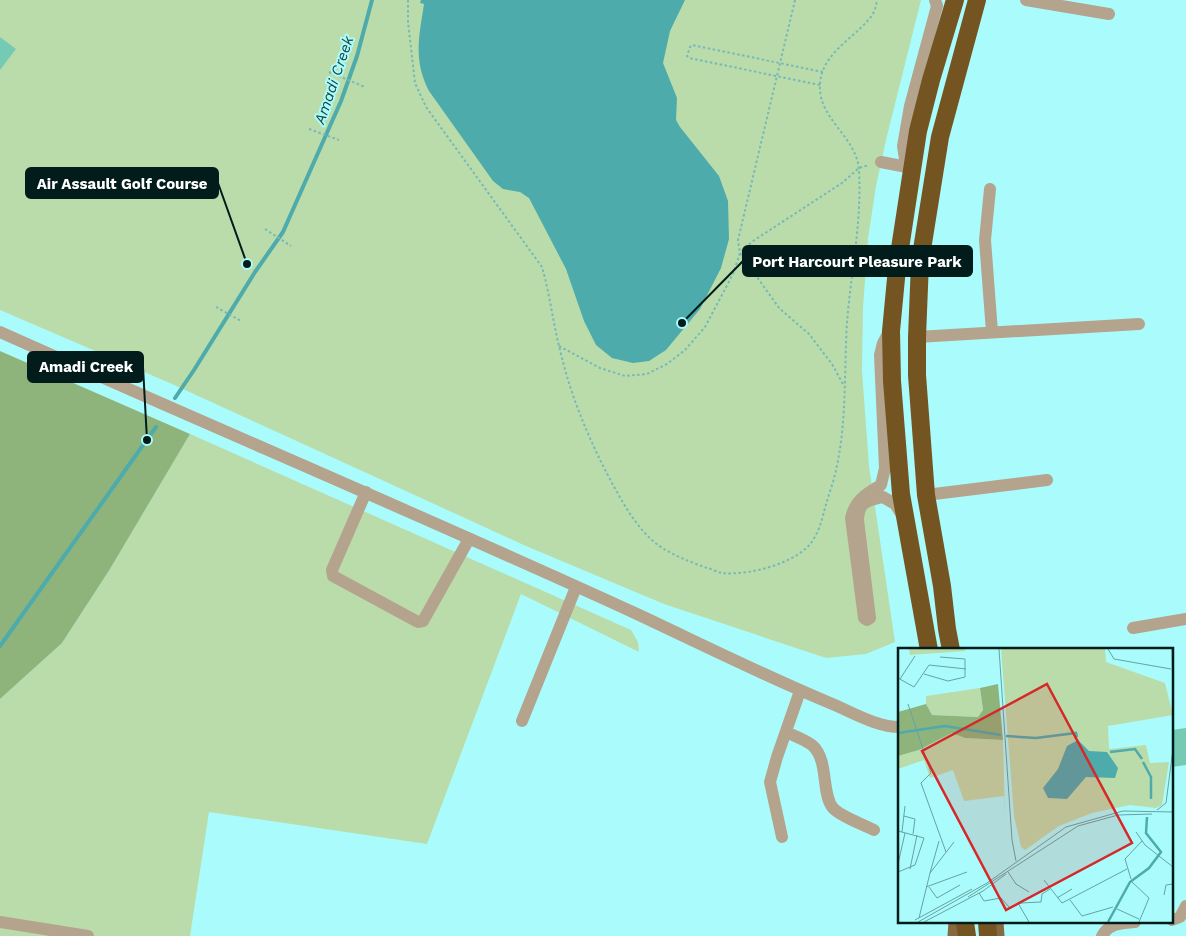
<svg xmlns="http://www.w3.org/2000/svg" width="1186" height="936" font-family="'Work Sans',sans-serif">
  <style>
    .green { fill: #badcaa }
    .forest { fill: #8eb47c }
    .water { fill: #4dabac }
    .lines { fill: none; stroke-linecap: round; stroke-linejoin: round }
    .stream { stroke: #4dabac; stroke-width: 4 }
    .building { fill: #75cab4 }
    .path { stroke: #77b8b8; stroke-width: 2; stroke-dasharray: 2.5 2.5; stroke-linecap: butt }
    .minor { stroke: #b4a48e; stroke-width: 12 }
    .major { stroke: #866940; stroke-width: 15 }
    .highway { stroke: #745421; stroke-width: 18 }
    .labels { text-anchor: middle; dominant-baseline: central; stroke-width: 4; stroke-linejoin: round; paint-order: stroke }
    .water-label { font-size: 15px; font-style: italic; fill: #1a4545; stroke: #aafcfc }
    .inset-river { fill: none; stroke: #4dabac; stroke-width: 2.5 }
    .inset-road { fill: none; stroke: #67a2a2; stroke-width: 1 }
    .view { fill: #d62828; fill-opacity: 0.15; stroke: #d62828; stroke-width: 2.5 }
    .inset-edge { fill: none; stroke: #021c1c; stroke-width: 2.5 }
    .leader { fill: none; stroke: #021c1c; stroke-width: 2 }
    .callout-dot { fill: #021c1c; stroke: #aafcfc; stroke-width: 2 }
    .callout { fill: #021c1c; stroke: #021c1c; stroke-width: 2 }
    .callout-label { font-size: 15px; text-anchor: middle; font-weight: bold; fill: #fff }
  </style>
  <rect width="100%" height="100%" fill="#aafcfc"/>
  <path class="green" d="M0 0H921L886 140 876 186 868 239 863 308 862 371 869 466 895 642 866 654 826 658 664 604 526 546 172 384 0 310Z
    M190 434 631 630 638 642 639 652 521 594 427 844 209 812 190 936H0V699L62 643 110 569Z"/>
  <path class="forest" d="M0 351 190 434 110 569 62 643 0 699Z"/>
  <path class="water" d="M421 0H685L670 31 663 63 677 98 676 120 680 127 719 176 728 201 729 239 721 268 700 309 666 350 649 361 633 363 612 358 596 345 584 321 566 269 529 198 520 192 503 189 493 181 429 91C413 60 419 37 424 4L420 3Z"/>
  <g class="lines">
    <path class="stream" d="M175 398 194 370 255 272 283 232 341 101 357 56 372 0
      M0 646 156 427"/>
  </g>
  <path class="building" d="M0 37 16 49 0 70Z
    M1186 728V765L1172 767V730Z"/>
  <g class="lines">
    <path class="path" d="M408 0V22L415 83 426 107 542 267C550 295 553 323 560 350 571 397 589 440 612 483 622 501 632 520 647 535 662 552 686 560 707 568 712 569 717 572 722 573 748 576 799 563 813 540 821 528 823 514 827 501 830 491 834 480 836 470 847 422 844 371 847 322 851 272 862 221 859 170 857 137 818 119 820 85 821 54 852 40 869 19 874 14 876 7 877 0
      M795 0 738 240 740 253 779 308 809 334 832 364 844 386
      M329 72 365 87
      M820 85 689 58 687 56 690 47 692 45 823 72
      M309 129 339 140
      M265 229 291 246
      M216 307 241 321
      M559 346 600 368 625 376 647 374 667 364 685 350 705 327 733 274 740 253 753 241 842 183 859 168 869 165"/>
    <path class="minor" d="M1026 0 1109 14
      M881 162 912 168
      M912 168 905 159 903 146 910 106 937 6 935 0
      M990 189 985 240 992 332
      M890 330 883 343 880 355 885 468 881 485C866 494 855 500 851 518L864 618 867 620 870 618 858 520C859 501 867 501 883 497L895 504 902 515
      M0 332C212 427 426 517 637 614 701 644 765 676 830 703 852 712 876 727 900 727
      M917 337 1139 324
      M366 492 332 570 333 576 418 622 423 621 469 539
      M926 495 1047 480
      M1133 628 1186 619
      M522 721 576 587
      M786 732C794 736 806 740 813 746 829 761 821 794 833 808 841 817 863 824 874 830
      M782 837 770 782 777 757 800 691
      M1172 920 1180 917 1186 906
      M0 922 88 936
      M1102 936C1109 923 1122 923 1135 922"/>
    <path class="major" d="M996 922 997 936
      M955 936 956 922"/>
    <path class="highway" d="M929 650 901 494 892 381 891 331 897 268 918 131 931 80 955 0
      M951 650 947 629 942 586 926 495 917 375V337L920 262 940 137 977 0
      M965 922 967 936
      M987 922 988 936"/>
  </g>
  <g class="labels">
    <g class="water-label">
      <text transform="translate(334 80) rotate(-71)">Amadi Creek</text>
    </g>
  </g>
  <g transform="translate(898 648)">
    <rect width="275" height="275" fill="#aafcfc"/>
    <path d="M11 1H67V3L12 7ZM103 1H207L208 14 267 35 275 67 210 78 211 101 248 97 252 115 271 114 264 157 258 160 232 157 194 165 161 178 127 202 123 199 116 168ZM82 40 85 62 80 69 34 67 28 56V48ZM54 85 67 90 105 92 107 168 106 148 66 153 55 122 32 130 26 112 0 121V108L21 102Z" fill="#badcaa"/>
    <path d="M100 36 105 92 67 90 54 85 21 102 0 108V64L28 56 34 67 80 69 85 62 82 40Z" fill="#8eb47c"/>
    <path d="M180 92 191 103 209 104 220 120 217 130 188 129 169 151 150 150 145 140 160 121 169 98Z" fill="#4dabac"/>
    <path class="inset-river" d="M0 85 47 78 103 87M108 88 138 90 178 85 179 89M212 104 237 101 244 111M245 114 253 129V151M210 274 232 234 251 220 263 204 248 185 249 169"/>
    <path class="inset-road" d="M101 1 114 192 118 213M210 1 216 11 273 21M274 1 275 48M26 26 50 33 67 29V11L42 9M0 30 16 39 31 17 68 21M2 31 17 8M10 56 33 125 23 135 48 204M259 162 268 155 275 101M6 168 17 171 15 186M0 183 26 190 17 217 0 224M4 184 7 158M238 184 247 197 275 219M0 216 7 185M12 221 19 187M110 224 118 236 131 244M32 225 41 193M233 231 227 211 244 193M146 232 164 255 229 221M234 234 251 250 241 274M28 239 69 224M31 239 39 250 62 237M81 245 86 253 103 250 112 260 123 255 143 254 144 246 152 241M266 247 268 237 275 236M70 249 180 178 220 167 254 166M159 250 174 241M172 252 184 268 215 259M120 255 131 274M219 261 241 271M21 270 32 225 56 194M17 272 74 241M20 274 89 235 168 179 225 163 275 164M26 274 85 243 108 226"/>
    <path class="view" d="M149 36 234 195 108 262 24 103Z"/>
    <rect width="275" height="275" class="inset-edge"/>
  </g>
  <path class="leader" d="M247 264L218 183M682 323L743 261M147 440L143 367"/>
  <g class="callout-dot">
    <circle cx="247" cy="264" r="5"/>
    <circle cx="682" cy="323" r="5"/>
    <circle cx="147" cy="440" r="5"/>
  </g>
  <g class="callout">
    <rect x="26" y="168" width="192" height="30" rx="5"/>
    <rect x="743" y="246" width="229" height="30" rx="5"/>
    <rect x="28" y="352" width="115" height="30" rx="5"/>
  </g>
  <g class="callout-label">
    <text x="122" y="189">Air Assault Golf Course</text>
    <text x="857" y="267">Port Harcourt Pleasure Park</text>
    <text x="86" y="372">Amadi Creek</text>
  </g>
</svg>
